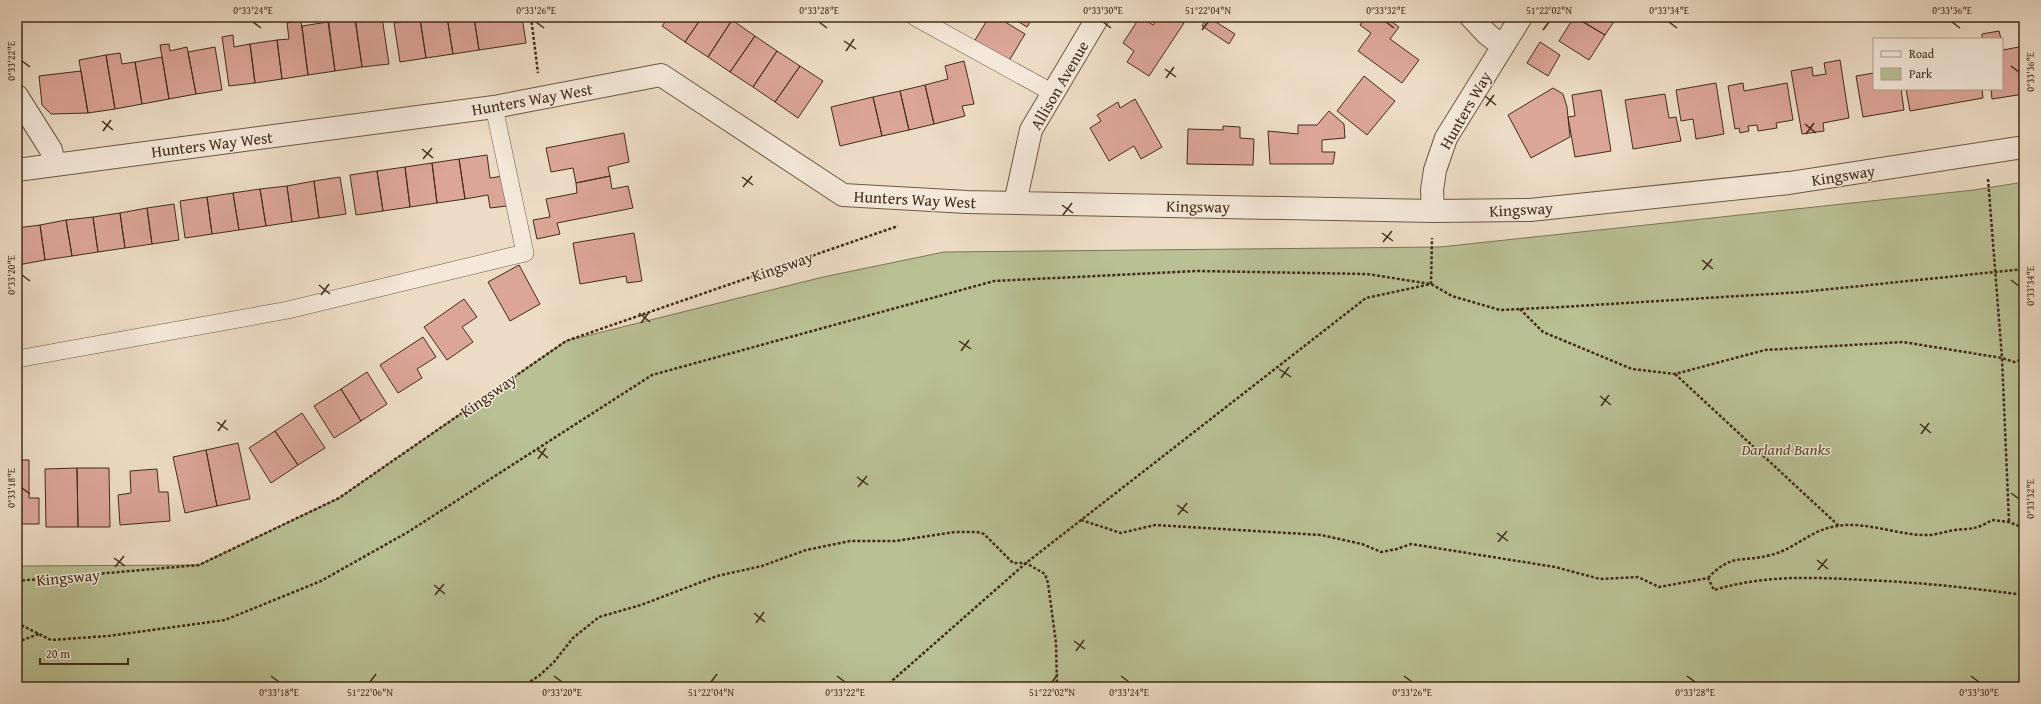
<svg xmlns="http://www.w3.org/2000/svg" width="2041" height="704" font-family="'Gentium Book Plus',serif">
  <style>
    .green { fill: #b8c094; stroke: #7e7657 }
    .building { fill: #dba597; stroke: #432c1a }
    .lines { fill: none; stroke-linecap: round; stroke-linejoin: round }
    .service-casing { stroke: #6d5845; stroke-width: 18 }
    .minor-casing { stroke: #6d5845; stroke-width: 24 }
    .path { stroke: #432c1a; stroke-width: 2.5; stroke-dasharray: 3 2; stroke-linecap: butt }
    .service { stroke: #f3e8d9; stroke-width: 17 }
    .minor { stroke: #f3e8d9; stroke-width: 22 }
    .ticks { fill: none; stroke: #432c1a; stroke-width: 1.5 }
    .labels { text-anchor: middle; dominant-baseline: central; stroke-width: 3; stroke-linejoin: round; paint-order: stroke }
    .street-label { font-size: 16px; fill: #432c1a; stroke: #f3e8d9 }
    .park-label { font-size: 16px; font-style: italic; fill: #5a4a32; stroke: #f3e8d9 }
    .neatline { fill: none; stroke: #432c1a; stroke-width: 1.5 }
    .ticks-label { font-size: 10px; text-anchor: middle; fill: #432c1a }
  </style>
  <rect width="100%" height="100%" fill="#ecdcc5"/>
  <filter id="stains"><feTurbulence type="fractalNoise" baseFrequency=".005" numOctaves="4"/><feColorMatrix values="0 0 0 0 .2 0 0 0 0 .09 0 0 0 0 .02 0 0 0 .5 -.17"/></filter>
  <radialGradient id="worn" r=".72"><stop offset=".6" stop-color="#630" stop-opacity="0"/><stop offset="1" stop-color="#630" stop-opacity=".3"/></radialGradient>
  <path class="green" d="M2024 182V687H17V566L199 565 339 498 566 341 823 277 944 252 1440 247 1974 190Z"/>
  <path class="building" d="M328 17H355L362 67 335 71Z
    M366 17H382L389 64 362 67 355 19Z
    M429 17H447L453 54 426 58 420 19Z
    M447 17H474L479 50 453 54Z
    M474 17H522L526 43 479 50Z
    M639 17H653L652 21Z
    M669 17H702L685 42 662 26Z
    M702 17H728L732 20 708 57 685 42Z
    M989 17H997L1025 34 1006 66 972 45Z
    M1011 17H1033L1027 27Z
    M1140 17 1153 25 1158 17H1176L1184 23 1149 76 1127 62 1134 51 1123 43Z
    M1208 17 1235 34 1229 44 1202 26Z
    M1366 17H1385L1399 27 1390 39 1419 60 1402 83 1358 51 1371 33 1360 25Z
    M1574 17 1605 35 1589 60 1559 41Z
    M1576 17H1617L1605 35Z
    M420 19 426 58 400 62 394 23Z
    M732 20 755 36 730 72 708 57Z
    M301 21 308 75 282 79 277 40 289 39 287 23Z
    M328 22 335 71 308 75 302 26Z
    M1999 31 2001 39H1982V34Z
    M233 35 234 47 250 44 255 83 229 86 222 37Z
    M755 36 777 51 753 87 730 72Z
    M277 40 282 79 255 83 250 44Z
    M1540 42 1560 55 1548 76 1527 63Z
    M169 44 170 51 187 47 196 94 169 99 160 45Z
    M2024 46V94L1992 99 1991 89H2002V47L2003 50Z
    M215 47 222 90 196 94 188 52Z
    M777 51 800 66 775 102 753 87Z
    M120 53 122 64 135 62 142 104 115 109 106 55Z
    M106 55 115 109 88 113 79 60Z
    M162 57 169 99 142 104 135 62Z
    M1840 60 1849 118 1823 123 1824 131 1802 134 1791 71 1812 67 1813 76 1826 74 1824 63Z
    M964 61 974 104 962 106 965 116 934 124 925 85 948 79 945 66Z
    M800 66 823 81 798 118 775 102Z
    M81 71 88 113 51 114 42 105 39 76Z
    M1874 73V89H1901L1904 110 1863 117 1856 76Z
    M1364 76 1395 101 1367 135 1337 111Z
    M1716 83 1724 134 1696 139 1693 119 1681 121 1676 90Z
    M1743 83 1744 91 1787 83 1793 120 1776 123 1777 128 1758 131 1757 125 1748 126 1749 131 1740 133 1739 128 1735 129 1728 86Z
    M925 85 934 124 909 130 900 91Z
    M1553 88 1563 94 1567 107 1570 137 1531 158 1508 115Z
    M1906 89H1982L1983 98 1910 111Z
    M1601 90 1611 151 1575 157 1568 117 1575 116 1572 95Z
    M900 91 909 130 882 136 873 97Z
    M1665 94 1669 118 1676 117 1681 141 1633 149 1625 100Z
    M873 97 882 136 840 146 831 107Z
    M1135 99 1162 147 1141 159 1134 146 1109 161 1090 128 1101 121 1097 115 1118 102 1120 108Z
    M1329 111 1344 124 1345 138 1322 140V152H1335L1333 164H1270L1268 131 1298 134V125H1317Z
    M1223 126 1240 127V138L1254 139 1253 165 1187 164 1188 129 1223 130Z
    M624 133 629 162 608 167 610 176 576 183 573 168 551 172 546 148Z
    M487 155 490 178 503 176 507 206 490 208 488 195 465 199 459 159Z
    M459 159 465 199 437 203 432 163Z
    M432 163 437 203 410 207 405 167Z
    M405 167 410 207 383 211 377 171Z
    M377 171 383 211 356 215 350 175Z
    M610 176 612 189 628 186 633 208 557 223 560 234 537 239 533 220 550 217 546 199 577 193 576 183Z
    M340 177 346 214 319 218 314 181Z
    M314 181 319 218 292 222 287 186Z
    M287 186 292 222 266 226 260 189Z
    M260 189 266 226 239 230 233 193Z
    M233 193 239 230 212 234 207 197Z
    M207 197 212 234 185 238 180 201Z
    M174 204 179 240 152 244 147 208Z
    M147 208 152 244 125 248 120 213Z
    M120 213 125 248 98 252 93 217Z
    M93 217 98 252 72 256 66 220Z
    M66 220 72 256 45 260 40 225Z
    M40 225 45 260 18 265 17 228Z
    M634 233 642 281 627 283 626 276 580 284 573 243Z
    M519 265 540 304 510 321 488 282Z
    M464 299 477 317 462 327 473 342 447 360 424 327Z
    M423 337 436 357 417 369 422 378 398 393 380 365Z
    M367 372 387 404 361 421 341 389Z
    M341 389 361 421 334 438 314 406Z
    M302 413 325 448 298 465 275 431Z
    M275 431 298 465 271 483 249 448Z
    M238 443 250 499 217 506 206 450Z
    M206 450 217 506 185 513 173 457Z
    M17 460H29V498H39V524H17Z
    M77 468 78 527H46L45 469Z
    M77 468H109L110 527H78Z
    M157 469 159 492H168L170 521 120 525 118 495 131 493 130 471Z"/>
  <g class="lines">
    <defs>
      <path id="service" d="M915 17 1053 93
        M17 359 288 310 525 253 494 107"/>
      <path id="minor" d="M1471 17 1487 34 1502 46
        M17 96 51 150 54 164
        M17 170 494 107 661 75 843 195 967 202 1433 211 1530 210 1789 183 2024 147
        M1015 203 1031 130 1098 17
        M1433 211 1432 190 1435 170 1446 138 1521 17"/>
    </defs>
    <use href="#service" class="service-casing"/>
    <use href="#minor" class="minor-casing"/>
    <path class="path" d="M531 17 538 73
      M1988 179 2002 358 2009 522
      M1520 309 1543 332 1632 369 1675 374 1765 350 1903 342 2002 358 2014 362 2024 359
      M1675 374 1839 526
      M1081 520 1121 533 1155 525 1321 535 1362 544 1381 552 1397 549 1411 544 1555 567 1600 579 1638 577 1659 587 1708 578 1714 590C1764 575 1812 577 1864 580 1918 582 1971 588 2024 595
      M1708 578C1733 552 1741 563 1771 555 1797 548 1810 530 1837 526 1868 521 1899 536 1928 535 1937 535 1946 531 1955 530 1974 528 1975 530 1992 520L2009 522 2024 528
      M17 581 199 565 339 498 566 341 898 226
      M17 623 51 640 108 636 225 620 321 581 408 532 652 375 994 281 1197 271 1367 274 1431 284 1452 296 1500 310 1562 307 1802 292 2024 269
      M17 642 39 634
      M522 687 540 675 554 662 573 638 599 617 641 605 717 576 762 566 806 550 850 541H895L955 532H977L984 534 1013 563H1026L1045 574 1048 583 1056 643 1057 687
      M885 687 1026 563 1366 298 1431 284 1432 238"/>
    <use href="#service" class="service"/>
    <use href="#minor" class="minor"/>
  </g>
  <path class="ticks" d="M253 22 261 28M536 22 544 28M819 22 827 28M1103 22 1111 28M1386 22 1394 28M1669 22 1677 28M1952 22 1960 28M1202 30 1208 22M1543 30 1549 22M844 41 856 49M846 51 854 39M22 61 30 67M2011 66 2019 72M1165 69 1176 77M1166 78 1174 67M1485 96 1496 105M1486 106 1494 95M102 121 113 130M1805 124 1816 133M103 131 111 120M1806 134 1814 123M422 149 433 158M423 159 432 148M742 177 753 185M743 187 752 176M1062 205 1073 213M1063 215 1072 203M1382 233 1393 241M1383 242 1392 231M1702 260 1713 269M1703 270 1712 259M22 275 30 281M2011 280 2019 286M319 285 330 294M321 295 329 284M639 313 650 322M641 323 649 312M959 341 971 349M961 351 969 340M1279 369 1291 377M1281 378 1289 367M1600 396 1611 405M1601 406 1609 395M217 422 228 430M1920 424 1931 433M218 431 226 420M1921 434 1929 423M537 449 548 458M538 459 546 448M857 477 868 485M858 487 867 476M22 488 30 494M2011 493 2019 499M1177 505 1188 513M1178 515 1187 503M1497 533 1508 541M1498 542 1507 531M114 558 125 566M1817 560 1828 569M115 567 124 556M1818 570 1827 559M434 585 445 594M435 595 444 584M754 613 765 622M756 623 764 612M1074 641 1085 649M1076 651 1084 640M271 676 279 682M554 676 562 682M837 676 845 682M1121 676 1129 682M1404 676 1412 682M1687 676 1695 682M1971 676 1979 682M370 682 376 674M711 682 717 674M1052 682 1058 674"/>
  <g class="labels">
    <g class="street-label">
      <text transform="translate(1059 85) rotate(-60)">Allison Avenue</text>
      <text transform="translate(532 99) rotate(-10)">Hunters Way West</text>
      <text transform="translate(1465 110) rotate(-60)">Hunters Way</text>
      <text transform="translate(212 144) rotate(-7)">Hunters Way West</text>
      <text transform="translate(1843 175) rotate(-9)">Kingsway</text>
      <text transform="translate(915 199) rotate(3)">Hunters Way West</text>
      <text transform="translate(1198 206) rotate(1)">Kingsway</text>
      <text transform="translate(1521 209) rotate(-3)">Kingsway</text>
      <text transform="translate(782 266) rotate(-19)">Kingsway</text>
      <text transform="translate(488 395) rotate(-35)">Kingsway</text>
      <text transform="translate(68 577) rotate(-5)">Kingsway</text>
    </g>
    <g class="park-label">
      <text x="1786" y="449">Darland Banks</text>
    </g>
  </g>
  <rect width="2041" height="704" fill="none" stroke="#ecdcc5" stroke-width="44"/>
  <rect x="1873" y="38" width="130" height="52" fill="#f3e8d9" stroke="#ad9d8d"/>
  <rect x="1881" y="51" width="20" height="6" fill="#f3e8d9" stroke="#ad9d8d"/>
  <text x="1909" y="58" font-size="12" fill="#432c1a">Road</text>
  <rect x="1881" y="68" width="20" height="12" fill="#b8c094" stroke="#ad9d8d"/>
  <text x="1909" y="78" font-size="12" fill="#432c1a">Park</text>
  <path d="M40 658v6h88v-6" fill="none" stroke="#432c1a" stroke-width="2"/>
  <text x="46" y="658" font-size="12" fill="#432c1a" stroke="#f3e8d9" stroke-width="3" paint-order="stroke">20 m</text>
  <rect x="22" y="22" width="1997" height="660" class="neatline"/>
  <g class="ticks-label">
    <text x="253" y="14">0°33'24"E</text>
    <text x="536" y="14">0°33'26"E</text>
    <text x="819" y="14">0°33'28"E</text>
    <text x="1103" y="14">0°33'30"E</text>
    <text x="1208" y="14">51°22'04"N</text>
    <text x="1386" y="14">0°33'32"E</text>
    <text x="1549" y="14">51°22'02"N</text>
    <text x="1669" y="14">0°33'34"E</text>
    <text x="1952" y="14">0°33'36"E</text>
    <text transform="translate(11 61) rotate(-90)" y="4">0°33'22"E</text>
    <text transform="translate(2030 72) rotate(-90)" y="4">0°33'36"E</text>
    <text transform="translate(11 275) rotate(-90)" y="4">0°33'20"E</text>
    <text transform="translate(2030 286) rotate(-90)" y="4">0°33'34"E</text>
    <text transform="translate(11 488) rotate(-90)" y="4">0°33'18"E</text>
    <text transform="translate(2030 499) rotate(-90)" y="4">0°33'32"E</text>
    <text x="279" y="696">0°33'18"E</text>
    <text x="370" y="696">51°22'06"N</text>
    <text x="562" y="696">0°33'20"E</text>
    <text x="711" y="696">51°22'04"N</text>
    <text x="845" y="696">0°33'22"E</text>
    <text x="1052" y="696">51°22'02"N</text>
    <text x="1129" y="696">0°33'24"E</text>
    <text x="1412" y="696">0°33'26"E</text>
    <text x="1695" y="696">0°33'28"E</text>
    <text x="1979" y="696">0°33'30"E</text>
  </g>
  <rect width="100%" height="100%" filter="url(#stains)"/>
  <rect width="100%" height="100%" fill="url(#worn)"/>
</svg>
